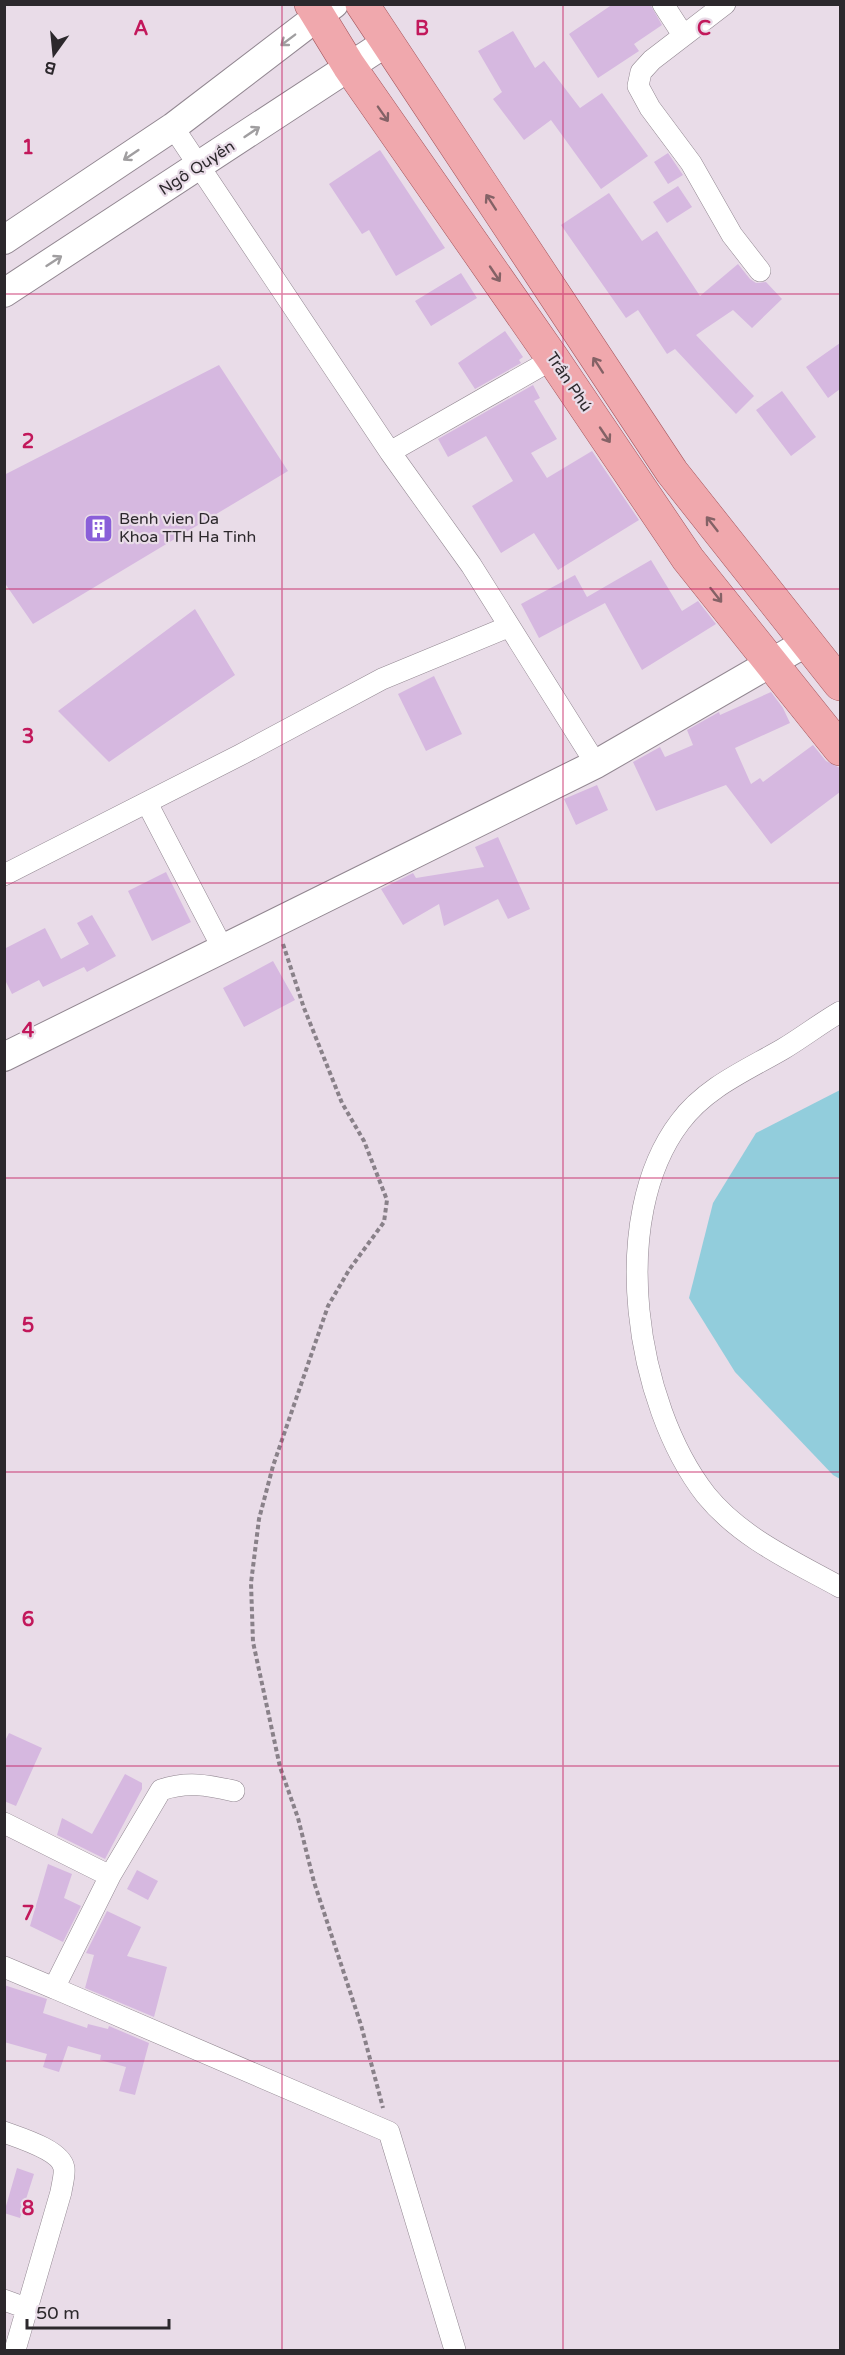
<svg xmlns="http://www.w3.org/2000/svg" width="845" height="2355" font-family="'Varela Round',sans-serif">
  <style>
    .water { fill: #92cddc }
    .building { fill: #d6b8e0 }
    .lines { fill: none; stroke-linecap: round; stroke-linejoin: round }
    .street-casing { stroke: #928791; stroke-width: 22 }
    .secondary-casing { stroke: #928791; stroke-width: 30 }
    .primary-casing { stroke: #a5565d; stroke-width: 34 }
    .path { stroke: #898189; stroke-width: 4; stroke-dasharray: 4.5 3; stroke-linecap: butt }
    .street { stroke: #fff; stroke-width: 21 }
    .secondary { stroke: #fff; stroke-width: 28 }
    .primary { stroke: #f0a8ad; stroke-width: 33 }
    .oneway { stroke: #a09ea0 }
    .oneway2 { stroke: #846266 }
    .grid { fill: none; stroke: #c2185b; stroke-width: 1.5; stroke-opacity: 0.55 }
    .labels { text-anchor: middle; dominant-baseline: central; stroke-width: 4.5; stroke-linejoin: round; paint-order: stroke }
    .street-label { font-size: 16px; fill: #2c282c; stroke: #e9dce8 }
    .poi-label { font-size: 16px; fill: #2c282c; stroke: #e9dce8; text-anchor: start }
    .grid-label { font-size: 20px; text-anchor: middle; font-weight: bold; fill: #c2185b; stroke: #e9dce8; stroke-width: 4.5; stroke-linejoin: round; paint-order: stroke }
  </style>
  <rect width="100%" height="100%" fill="#e9dce8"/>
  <path class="water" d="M840 1090V1479L833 1475 735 1372 689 1298 713 1203 756 1133Z"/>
  <path class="building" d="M613 4H650L662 25 634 44 639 51 598 78 569 34Z
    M513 31 535 68 544 61 580 108 602 93 648 156 601 189 551 120 524 140 493 99 502 92 478 51Z
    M380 150 445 248 396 276 369 230 362 234 329 184Z
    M668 153 683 175 668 184 654 162Z
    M678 186 692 207 667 223 653 202Z
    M609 193 642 241 657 231 700 296 738 264 750 279 756 283 766 282 782 299 752 328 733 310 696 335 754 396 736 414 675 349 667 354 638 310 626 318 561 225Z
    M461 273 477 298 431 326 415 301Z
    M505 331 523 357 519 360 521 363 475 389 458 363Z
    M840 343V389L828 398 806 367Z
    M219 365 288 471 33 624 4 582V475Z
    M533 385 540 398 534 401 557 439 531 453 547 478 592 451 639 520 558 570 534 533 501 553 472 506 513 481 486 436 448 457 438 439Z
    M782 391 816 437 791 456 756 410Z
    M651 560 682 611 698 601 716 624 642 670 605 603 539 638 521 604 575 575 587 597Z
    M195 609 235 675 109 762 58 711Z
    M434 676 462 734 426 751 398 694Z
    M771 692 783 708 790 723 735 748 751 784 760 778 763 782 813 745 826 761 840 768V792L771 844 726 785 656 811 633 762 660 747 665 757 693 745 687 730 719 712 720 715Z
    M597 785 608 810 576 825 564 799Z
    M498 837 530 909 508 919 498 899 444 926 439 904 403 925 381 889 413 873 416 878 484 867 475 847Z
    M166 872 191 922 152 941 128 891Z
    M92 915 116 956 87 972 84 967 43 987 39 980 12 994 4 978V949L45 928 61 959 89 944 77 923Z
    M273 961 295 1000 244 1027 223 988Z
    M9 1733 42 1748 16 1806 4 1801V1743Z
    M125 1774 142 1783V1789L105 1859 57 1835 62 1818 92 1834Z
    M48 1864 72 1874 64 1898 81 1906 63 1942 30 1926Z
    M137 1870 158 1881 148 1900 127 1889Z
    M107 1911 141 1927 127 1956 167 1967 154 2017 85 1988 94 1955 86 1953Z
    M4 1985 47 1999 43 2013 87 2028 88 2024 108 2029 109 2026 149 2043 135 2095 119 2091 126 2067 100 2060 101 2055 68 2046 59 2072 43 2067 47 2054 4 2042Z
    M17 2168 34 2174 20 2218 4 2213Z"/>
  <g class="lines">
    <defs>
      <path id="street" d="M663 4 683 35
        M725 4 652 60 641 72 638 86 650 108 691 163 732 235 760 271
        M173 127 390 452 471 565 596 764
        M390 452 553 359
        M147 803 223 949
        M4 875 240 755 382 679 508 627
        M840 1012C821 1023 803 1037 783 1049 747 1070 706 1087 680 1122 607 1218 635 1404 706 1495 741 1538 793 1561 840 1587
        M4 1823 110 1876
        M4 1967 54 1988 110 1876 161 1790C187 1781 207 1785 234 1791
        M54 1988 389 2132 455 2350
        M4 2132C20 2138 61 2150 64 2168 65 2175 62 2185 61 2192L15 2350
        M4 2300 26 2308"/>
      <path id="secondary" d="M4 240 173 127 334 4
        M4 293 387 42
        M4 1057 596 764 807 642"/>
      <path id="primary" d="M311 4 349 66 553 359 688 559 840 749
        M362 4 672 472 840 684"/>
    </defs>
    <use href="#street" class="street-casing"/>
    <use href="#secondary" class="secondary-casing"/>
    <use href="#primary" class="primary-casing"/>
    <path class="path" d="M283 944 304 1008 342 1103 364 1141 387 1200 384 1222 349 1270 328 1306 273 1466 259 1519 251 1583 253 1642 280 1767 298 1818 314 1882 361 2025 383 2108"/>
    <use href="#street" class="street"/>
    <use href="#secondary" class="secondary"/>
    <use href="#primary" class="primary"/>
  </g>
  <defs><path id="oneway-shaft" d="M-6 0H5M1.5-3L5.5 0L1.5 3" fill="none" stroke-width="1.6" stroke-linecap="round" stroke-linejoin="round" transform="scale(1.5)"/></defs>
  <g class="oneway">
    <use href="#oneway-shaft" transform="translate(288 40) rotate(143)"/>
    <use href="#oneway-shaft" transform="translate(252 132) rotate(-34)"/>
    <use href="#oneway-shaft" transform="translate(131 155) rotate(146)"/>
    <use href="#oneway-shaft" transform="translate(54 261) rotate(-33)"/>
  </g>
  <g class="oneway2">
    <use href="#oneway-shaft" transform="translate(383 114) rotate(55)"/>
    <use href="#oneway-shaft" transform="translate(491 202) rotate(-123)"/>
    <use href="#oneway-shaft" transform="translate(495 274) rotate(56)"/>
    <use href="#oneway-shaft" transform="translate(598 365) rotate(-123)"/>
    <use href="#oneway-shaft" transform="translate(605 435) rotate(56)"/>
    <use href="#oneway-shaft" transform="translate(712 524) rotate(-128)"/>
    <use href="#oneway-shaft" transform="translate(716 595) rotate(52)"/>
  </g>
  <path class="grid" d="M282 4V2350M563 4V2350M4 294H840M4 589H840M4 883H840M4 1178H840M4 1472H840M4 1766H840M4 2061H840"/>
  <defs>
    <symbol id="building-square" viewBox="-11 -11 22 22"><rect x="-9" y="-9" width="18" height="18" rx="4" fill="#8a5fd9" stroke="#e9dce8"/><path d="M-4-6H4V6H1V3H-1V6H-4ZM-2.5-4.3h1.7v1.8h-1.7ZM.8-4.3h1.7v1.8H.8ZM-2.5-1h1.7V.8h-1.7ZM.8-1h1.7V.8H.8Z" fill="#fff"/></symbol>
  </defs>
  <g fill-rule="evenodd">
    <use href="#building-square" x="82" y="512" width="33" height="33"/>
  </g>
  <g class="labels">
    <g class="street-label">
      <text transform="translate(197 168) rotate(-33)">Ngô Quyền</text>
      <text transform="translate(569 382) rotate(56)">Trần Phú</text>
    </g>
    <g class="poi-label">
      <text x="119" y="519">Benh vien Da<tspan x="119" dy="18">Khoa TTH Ha Tinh</tspan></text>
    </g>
  </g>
  <g class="grid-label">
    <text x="141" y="35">A</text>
    <text x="422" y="35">B</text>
    <text x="704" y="35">C</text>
    <text x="28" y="154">1</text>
    <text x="28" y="448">2</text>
    <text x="28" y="743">3</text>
    <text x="28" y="1037">4</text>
    <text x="28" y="1332">5</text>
    <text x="28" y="1626">6</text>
    <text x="28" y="1920">7</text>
    <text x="28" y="2215">8</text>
  </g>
  <rect width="845" height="2355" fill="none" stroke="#2c282c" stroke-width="12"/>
  <g transform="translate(54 54) rotate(195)" stroke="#e9dce8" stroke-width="4.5" paint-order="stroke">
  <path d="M0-4.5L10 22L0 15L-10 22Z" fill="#2c282c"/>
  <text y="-9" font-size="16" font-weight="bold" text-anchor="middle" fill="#2c282c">B</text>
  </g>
  <path d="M27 2319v9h142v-9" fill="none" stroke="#2c282c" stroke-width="3"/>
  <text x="36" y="2319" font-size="18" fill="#2c282c" stroke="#e9dce8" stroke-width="4.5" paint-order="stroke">50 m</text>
</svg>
